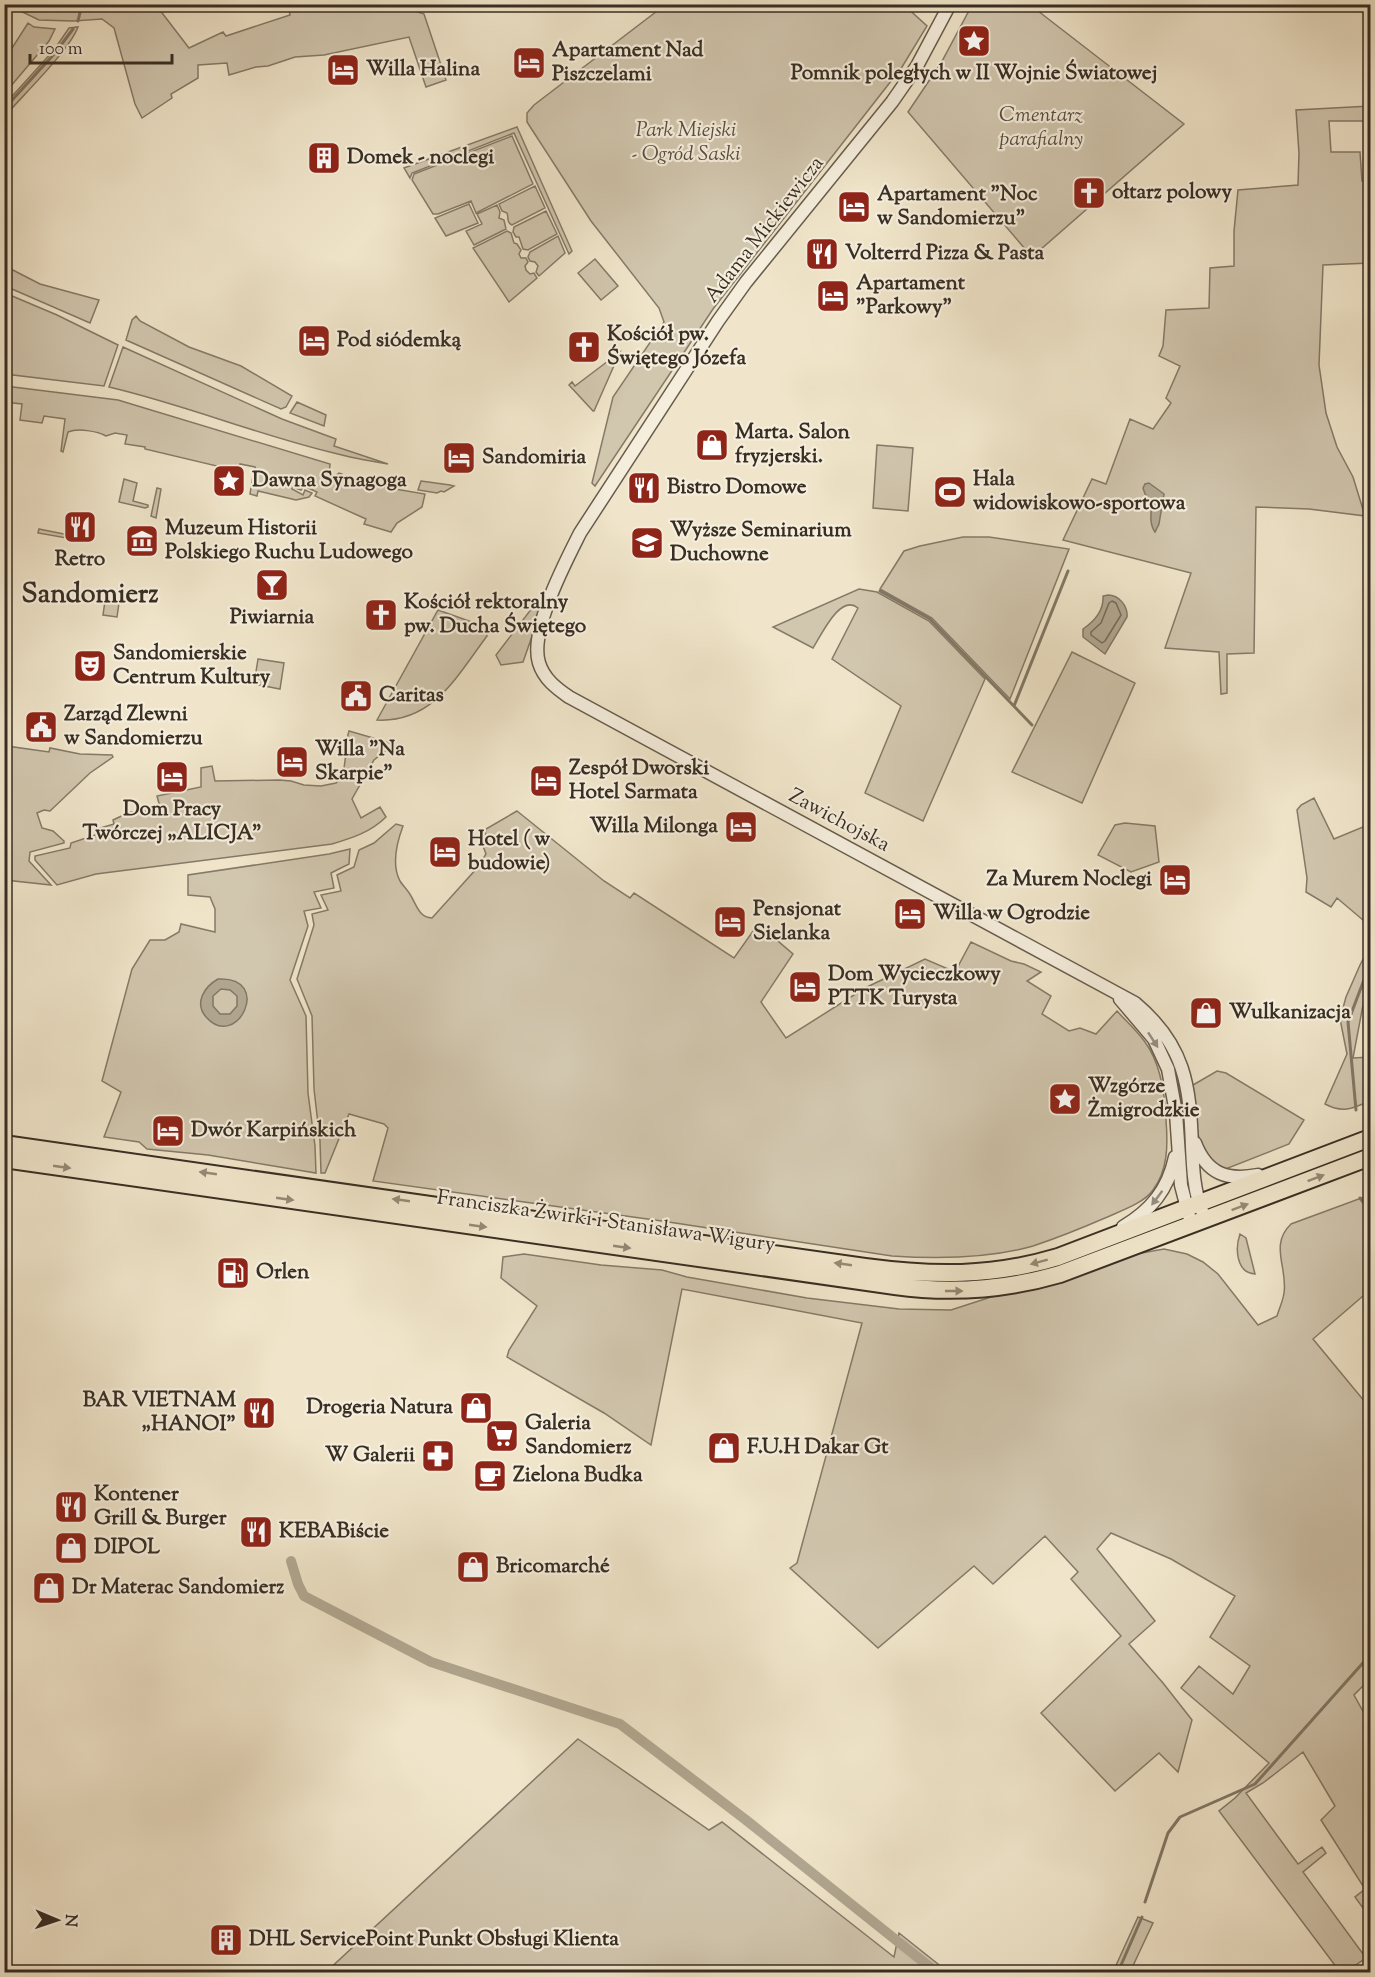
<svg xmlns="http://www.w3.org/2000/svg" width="1375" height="1977" font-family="'Sorts Mill Goudy',serif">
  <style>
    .green { fill: #d1c6ae; stroke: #847a68; stroke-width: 1.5 }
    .water { fill: #b1a791; stroke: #817765; stroke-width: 1.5; fill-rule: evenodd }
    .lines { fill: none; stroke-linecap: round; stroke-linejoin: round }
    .shore { stroke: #746a5a; stroke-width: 1.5 }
    .stream { stroke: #817765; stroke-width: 3 }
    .canal { stroke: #b1a791; stroke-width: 10 }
    .tertiary-casing { stroke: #665c4d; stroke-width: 15 }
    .primary-casing { stroke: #382e23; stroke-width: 20 }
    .tertiary { stroke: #f5eedd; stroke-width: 12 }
    .primary { stroke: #f0e5ca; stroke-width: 16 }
    .oneway { fill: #968e80 }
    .oneway2 { fill: #948a76 }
    .labels { text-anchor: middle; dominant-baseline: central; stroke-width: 4.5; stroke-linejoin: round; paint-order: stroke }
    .poi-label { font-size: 21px; font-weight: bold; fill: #382e23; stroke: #f5eedd; text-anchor: start }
    .park-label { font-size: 21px; font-style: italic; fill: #574c3f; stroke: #f5eedd }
    .street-label { font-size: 21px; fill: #382e23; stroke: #f5eedd }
    .district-label { font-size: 27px; font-weight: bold; fill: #382e23; stroke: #f5eedd }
  </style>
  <rect width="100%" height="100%" fill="#f0e5ca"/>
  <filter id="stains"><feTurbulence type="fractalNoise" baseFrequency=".00333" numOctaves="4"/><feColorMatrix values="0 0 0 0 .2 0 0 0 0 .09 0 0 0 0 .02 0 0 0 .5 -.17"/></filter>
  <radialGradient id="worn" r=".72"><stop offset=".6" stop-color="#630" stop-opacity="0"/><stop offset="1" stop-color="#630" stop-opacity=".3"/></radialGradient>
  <path class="green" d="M16 4 156 5 189 48 223 32 226 36 290 15 289 10 306 4H395L424 14 446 80 426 87 409 37 324 55 295 57 268 66 256 67 229 75 227 63 198 65V78L171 94 172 98 142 118 135 104 114 28 102 19 73 21 39 20 14 8Z
    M1029 4 1184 124 1032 257 908 112 941 63 972 5Z
    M665 5H904L927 26 902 67 713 309 595 486 592 483 613 397 664 322 659 308 591 221 527 122V113L534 105Z
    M28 23 34 27 55 29 49 41 5 93V59Z
    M78 27C69 51 23 95 5 116V104L54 50 69 28Z
    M1370 106V123L1364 121H1329L1331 152H1360L1362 181H1370V263L1323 265 1319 365 1326 413 1337 447 1353 477 1365 516 1370 515V634L1365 516 1309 509 1256 507 1254 653 1227 654V693L1221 694 1219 652 1165 648 1191 573 1063 540 1092 479 1106 484 1130 419 1153 429 1171 403 1166 398 1180 366 1159 356 1163 346 1166 310 1209 308 1210 268 1234 266V231L1238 190 1298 185 1299 153 1296 110Z
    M517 127 572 251 569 254 514 133 412 173 410 178 404 168Z
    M512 136 533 184 476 213 471 201 438 214H433L412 180 414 174Z
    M535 186 545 208 512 225C506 222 509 218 507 213L502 211 499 204Z
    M469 204 478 223 446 236 435 218Z
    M497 205 500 212 499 218 504 220 506 229 474 245 466 231 482 224 477 214Z
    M546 211 557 234 528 250 523 249 519 237H516L513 232 514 227Z
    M507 231 511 233 514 243 517 244 521 250 519 254 521 258H526L528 262 525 266 526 270 530 274 534 273 537 278 509 302 473 248Z
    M558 236 565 253 539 276 536 272 538 266 535 262 530 261 528 257 530 252Z
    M595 259 618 286 601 300 578 273Z
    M5 266 40 284 99 300 90 323 5 286Z
    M5 293 57 315 118 345 104 386 5 374Z
    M136 316 140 321 189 347 241 366 292 396 286 407 281 409 126 340 132 320Z
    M123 347 282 419 336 439 334 446 388 464C370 461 352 458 334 453 258 435 186 405 109 387Z
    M620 352 594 411H593L569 385 572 382 575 386Z
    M5 386 118 400 330 464 329 476 334 477 339 473 342 474V480L425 494 422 507 397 523 391 532 364 524 366 519 315 496 317 492 304 486 301 490 293 487 292 489 303 495 305 490 312 493 309 497 296 500 258 491 257 496 250 494 253 475 256 470 255 467 240 464 238 472 217 468V466L145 449V447L125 444 127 435 115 433 106 436C97 431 78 428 68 432L63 452 61 451 65 419 44 416 42 423 20 420 22 404 5 402Z
    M297 402 326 415 324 426 290 413Z
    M877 445 913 448 908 511 873 508Z
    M124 479 137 483 133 501 148 505V507L145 508 119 502Z
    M421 481 450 485 454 486 444 492 441 491 437 493 418 490Z
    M157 488 161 489 156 518 151 516Z
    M39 529 79 537 78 540 38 533Z
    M963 537H989L1069 549 1010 699 932 618 880 589 904 551 920 546Z
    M859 589 877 592 929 621 985 679 923 821 865 793 901 706 832 659 858 608C840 593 821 636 813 648L773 627Z
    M539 599 544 602 523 662 501 665 496 655Z
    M105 601 119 603 117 617 103 615Z
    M438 610 486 627 487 636C457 676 433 723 377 720Z
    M1072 652 1135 683 1082 803 1012 772Z
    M258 659 284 663 280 689 254 684Z
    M349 731 394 744 374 760 352 799 361 818 380 807 386 817C371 832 352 838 332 844L96 874 57 885 35 860V856L70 848 71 843 98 834 97 829 114 824 113 820 130 812 150 811 160 807 157 796 201 787V768L212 766 215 781 279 780 291 781 304 785 321 786 336 783 343 776 346 753 345 746Z
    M5 742 7 743V746L49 752 50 748 80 754 112 755 113 757 90 773 50 811 44 810 37 813 42 828 53 831 64 841V843L30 852 29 861 51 885 5 880Z
    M1314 798 1334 839 1370 824V926L1337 898 1331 907 1306 892 1307 878 1297 810 1301 805Z
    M517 811 604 881 630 898 634 893 734 958 758 924 793 954 761 1002 786 1038 865 988 925 959 955 972 971 942 1011 961 1024 964 1041 972 1027 981 1051 996 1042 1014 1069 1031 1080 1028 1096 1034 1117 1011C1126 1021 1137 1031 1145 1042 1161 1064 1165 1094 1166 1120 1168 1145 1168 1170 1153 1190 1143 1204 1120 1211 1105 1218 1082 1228 1057 1238 1033 1246 988 1259 938 1259 892 1256L662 1221 373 1181 388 1128 384 1124 349 1114 325 1173H321L320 1141 314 1089 312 1016 297 979 314 925 312 914 328 910 321 895 341 891 337 875 354 867 359 850 374 843 396 824 403 826C397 842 391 864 400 881 403 886 408 890 411 896 417 906 419 917 432 918L478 867 486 854 483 846 486 829Z
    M1125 823 1155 826 1159 862 1131 872 1098 855 1115 825Z
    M350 849 349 864 331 873 334 888 314 892 321 908 304 911 308 926 290 980 306 1016 308 1093 315 1146 316 1173 208 1155 147 1149 139 1142 104 1137 121 1092 102 1081 132 969 150 940H165L179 932 181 924 215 932V909L210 897 188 895V875L329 854Z
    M1370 946V982L1366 989 1353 1058 1370 1057V1101C1352 1108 1344 1114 1325 1104L1347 1054 1340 1019 1346 997 1360 965Z
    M1217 1071 1226 1073 1304 1120 1289 1144 1223 1170C1192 1156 1197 1114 1193 1085Z
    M1364 1197 1370 1199V1290L1313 1339 1370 1408V1679L1354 1695 1370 1724V1918L1355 1897 1365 1889 1321 1820 1335 1806 1303 1752 1263 1783 1246 1793 1298 1864 1322 1847 1326 1853 1303 1872 1366 1958 1345 1972H1340L1219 1811 1235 1798 1269 1763 1181 1688 1199 1666 1233 1694 1250 1666 1210 1637 1235 1596 1171 1559 1111 1533 1097 1549 1155 1621 1129 1644 1163 1683 1192 1720 1178 1772 1159 1753 1115 1791 1041 1713 1121 1636 1071 1579 1078 1572 1045 1536 993 1584 974 1566 878 1648 790 1568 797 1563 862 1323 682 1289 651 1445 604 1413 507 1357 509 1350 537 1306 501 1278 503 1257 524 1254 601 1265 662 1270 687 1277 807 1298 899 1309 951 1310 991 1297 1055 1284 1136 1254 1164 1249 1187 1254 1203 1262 1218 1274 1258 1325 1277 1316C1279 1309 1283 1301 1284 1293 1288 1268 1269 1245 1291 1224Z
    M1240 1234 1246 1238 1255 1274C1236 1273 1235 1248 1240 1234Z
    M578 1739 709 1830 722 1822 894 1957 899 1933 948 1972H326Z
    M1138 1917 1153 1923 1131 1970 1133 1972H1113Z"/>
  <path class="water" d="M1149 483 1164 494 1159 524 1155 532C1149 524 1151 513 1152 503L1145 494 1143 488 1145 484Z
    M1108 595C1119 595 1128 606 1127 617L1105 654 1083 637V629C1095 621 1104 611 1103 596Z
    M218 979C274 976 237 1052 206 1017 194 1003 204 987 218 979ZM221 989 230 990 237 996V1006L230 1014H220L213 1006V996Z"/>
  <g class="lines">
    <path class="shore" d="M1112 601 1116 603 1121 615 1105 641 1102 643 1091 635V632L1101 623 1109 603Z"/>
    <path class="stream" d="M78 21 82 4
      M4 109 55 53 73 29
      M880 591 930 619 1032 725
      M1014 706 1068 571
      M1356 1110 1348 1022 1370 964
      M1360 1198 1370 1211
      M1145 1902 1168 1833 1180 1817 1255 1784 1370 1655
      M1118 1972 1142 1917"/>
    <path class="canal" d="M291 1561 298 1584 304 1596 431 1662 620 1724 746 1820 936 1972"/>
    <defs>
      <path id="tertiary" d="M950 4 917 66 892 102 746 282 718 321 580 533C565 563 529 631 539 663 544 679 556 688 569 697L1135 1003C1185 1045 1190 1085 1192 1147 1193 1169 1194 1191 1202 1211
        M1120 999 1154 1039 1168 1069 1176 1113 1181 1185 1189 1216
        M1195 1143C1207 1174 1227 1181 1258 1175
        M1123 1227C1151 1210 1168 1190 1175 1157"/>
      <path id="primary" d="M4 1144 865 1267C933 1276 991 1277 1058 1257L1370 1138
        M4 1159 895 1286C952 1294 1005 1290 1060 1274L1370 1157"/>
    </defs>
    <use href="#tertiary" class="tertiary-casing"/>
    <use href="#primary" class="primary-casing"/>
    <use href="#tertiary" class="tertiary"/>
    <use href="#primary" class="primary"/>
  </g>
  <defs><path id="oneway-solid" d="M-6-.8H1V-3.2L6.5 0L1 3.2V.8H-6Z" transform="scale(1.5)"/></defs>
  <g class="oneway">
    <use href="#oneway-solid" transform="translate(1153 1040) rotate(57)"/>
    <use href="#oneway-solid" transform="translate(1157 1198) rotate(127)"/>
  </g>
  <g class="oneway2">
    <use href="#oneway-solid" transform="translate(62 1167) rotate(8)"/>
    <use href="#oneway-solid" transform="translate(208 1173) rotate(-172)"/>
    <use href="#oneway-solid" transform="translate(1316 1178) rotate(-21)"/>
    <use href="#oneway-solid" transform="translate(285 1199) rotate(8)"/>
    <use href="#oneway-solid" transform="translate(401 1200) rotate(-172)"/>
    <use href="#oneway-solid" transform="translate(1240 1207) rotate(-21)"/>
    <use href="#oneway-solid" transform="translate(478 1226) rotate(8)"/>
    <use href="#oneway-solid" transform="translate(622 1247) rotate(8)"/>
    <use href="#oneway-solid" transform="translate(1039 1262) rotate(165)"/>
    <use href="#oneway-solid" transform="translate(843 1264) rotate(-172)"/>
    <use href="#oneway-solid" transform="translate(954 1291)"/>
  </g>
  <defs>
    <symbol id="sight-square" viewBox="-11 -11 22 22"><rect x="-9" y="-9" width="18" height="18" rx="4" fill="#8f2418" stroke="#f5eedd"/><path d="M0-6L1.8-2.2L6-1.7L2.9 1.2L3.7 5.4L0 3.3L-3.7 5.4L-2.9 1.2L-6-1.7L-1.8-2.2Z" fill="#fff"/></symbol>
    <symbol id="hotel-square" viewBox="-11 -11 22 22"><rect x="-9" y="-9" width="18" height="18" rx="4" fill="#8f2418" stroke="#f5eedd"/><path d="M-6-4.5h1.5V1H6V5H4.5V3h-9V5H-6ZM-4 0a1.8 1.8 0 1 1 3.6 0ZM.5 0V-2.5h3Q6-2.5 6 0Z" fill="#fff"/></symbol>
    <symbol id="building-square" viewBox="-11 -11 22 22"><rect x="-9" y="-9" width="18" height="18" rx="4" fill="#8f2418" stroke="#f5eedd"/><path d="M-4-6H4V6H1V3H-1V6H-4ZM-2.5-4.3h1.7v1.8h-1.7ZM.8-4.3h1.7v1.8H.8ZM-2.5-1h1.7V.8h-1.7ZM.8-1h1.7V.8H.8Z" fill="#fff"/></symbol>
    <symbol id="church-square" viewBox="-11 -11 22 22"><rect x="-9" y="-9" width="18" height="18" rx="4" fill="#8f2418" stroke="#f5eedd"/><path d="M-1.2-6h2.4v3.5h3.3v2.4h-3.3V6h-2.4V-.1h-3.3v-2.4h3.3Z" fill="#fff"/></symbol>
    <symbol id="restaurant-square" viewBox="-11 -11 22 22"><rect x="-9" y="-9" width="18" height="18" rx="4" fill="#8f2418" stroke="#f5eedd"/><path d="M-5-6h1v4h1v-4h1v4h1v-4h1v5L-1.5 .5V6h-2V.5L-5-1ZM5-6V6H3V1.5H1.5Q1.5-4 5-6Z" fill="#fff"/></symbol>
    <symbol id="shop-square" viewBox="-11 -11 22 22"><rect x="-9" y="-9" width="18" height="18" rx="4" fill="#8f2418" stroke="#f5eedd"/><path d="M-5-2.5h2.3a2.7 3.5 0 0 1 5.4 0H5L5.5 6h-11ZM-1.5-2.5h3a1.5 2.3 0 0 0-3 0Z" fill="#fff"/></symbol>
    <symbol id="stadium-square" viewBox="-11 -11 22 22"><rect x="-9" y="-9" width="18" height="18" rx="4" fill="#8f2418" stroke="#f5eedd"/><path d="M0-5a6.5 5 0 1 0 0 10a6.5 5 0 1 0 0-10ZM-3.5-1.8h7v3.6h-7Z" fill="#fff"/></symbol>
    <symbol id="museum-square" viewBox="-11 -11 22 22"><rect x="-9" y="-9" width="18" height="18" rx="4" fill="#8f2418" stroke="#f5eedd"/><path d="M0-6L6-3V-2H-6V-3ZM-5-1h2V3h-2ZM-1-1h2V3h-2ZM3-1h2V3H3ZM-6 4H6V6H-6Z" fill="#fff"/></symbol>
    <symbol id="university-square" viewBox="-11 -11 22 22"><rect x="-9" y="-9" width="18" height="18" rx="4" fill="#8f2418" stroke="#f5eedd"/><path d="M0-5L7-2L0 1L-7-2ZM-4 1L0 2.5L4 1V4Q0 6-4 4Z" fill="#fff"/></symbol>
    <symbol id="bar-square" viewBox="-11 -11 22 22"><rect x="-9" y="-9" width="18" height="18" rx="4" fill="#8f2418" stroke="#f5eedd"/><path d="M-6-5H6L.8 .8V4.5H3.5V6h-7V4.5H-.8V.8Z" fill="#fff"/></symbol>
    <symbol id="theatre-square" viewBox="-11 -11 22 22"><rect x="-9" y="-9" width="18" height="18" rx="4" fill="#8f2418" stroke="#f5eedd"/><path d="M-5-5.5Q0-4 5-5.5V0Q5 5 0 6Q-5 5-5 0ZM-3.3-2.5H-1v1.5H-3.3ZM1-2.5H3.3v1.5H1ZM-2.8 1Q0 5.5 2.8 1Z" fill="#fff"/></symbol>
    <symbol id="civic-square" viewBox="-11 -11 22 22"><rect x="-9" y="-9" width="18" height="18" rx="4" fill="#8f2418" stroke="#f5eedd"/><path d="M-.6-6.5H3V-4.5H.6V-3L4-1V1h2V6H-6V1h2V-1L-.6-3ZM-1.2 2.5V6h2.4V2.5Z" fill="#fff"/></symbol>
    <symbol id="fuel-square" viewBox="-11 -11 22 22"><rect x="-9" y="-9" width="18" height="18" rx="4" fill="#8f2418" stroke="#f5eedd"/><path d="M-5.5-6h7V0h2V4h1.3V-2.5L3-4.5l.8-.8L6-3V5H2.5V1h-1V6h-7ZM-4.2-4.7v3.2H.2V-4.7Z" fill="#fff"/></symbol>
    <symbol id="supermarket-square" viewBox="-11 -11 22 22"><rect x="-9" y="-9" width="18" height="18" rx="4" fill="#8f2418" stroke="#f5eedd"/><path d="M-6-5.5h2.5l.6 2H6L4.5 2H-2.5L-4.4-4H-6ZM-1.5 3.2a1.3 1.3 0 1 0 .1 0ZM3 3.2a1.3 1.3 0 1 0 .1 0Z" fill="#fff"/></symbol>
    <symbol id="pharmacy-square" viewBox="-11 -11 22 22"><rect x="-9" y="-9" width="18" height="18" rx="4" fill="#8f2418" stroke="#f5eedd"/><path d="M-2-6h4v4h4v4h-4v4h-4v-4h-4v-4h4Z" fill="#fff"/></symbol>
    <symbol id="cafe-square" viewBox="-11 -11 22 22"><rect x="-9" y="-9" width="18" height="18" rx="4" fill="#8f2418" stroke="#f5eedd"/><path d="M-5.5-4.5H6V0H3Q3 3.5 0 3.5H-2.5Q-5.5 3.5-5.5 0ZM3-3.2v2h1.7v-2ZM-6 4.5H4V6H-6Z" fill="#fff"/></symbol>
  </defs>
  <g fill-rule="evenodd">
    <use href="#sight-square" x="955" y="22" width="38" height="38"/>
    <use href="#hotel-square" x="510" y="44" width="38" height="38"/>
    <use href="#hotel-square" x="324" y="51" width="38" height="38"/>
    <use href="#building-square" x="305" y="139" width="38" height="38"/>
    <use href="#church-square" x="1070" y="174" width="38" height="38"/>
    <use href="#hotel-square" x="835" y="188" width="38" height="38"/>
    <use href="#restaurant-square" x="803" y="235" width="38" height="38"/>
    <use href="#hotel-square" x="814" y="277" width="38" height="38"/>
    <use href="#hotel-square" x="295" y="322" width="38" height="38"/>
    <use href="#church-square" x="565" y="328" width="38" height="38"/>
    <use href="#shop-square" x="693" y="426" width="38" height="38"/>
    <use href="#hotel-square" x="440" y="439" width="38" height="38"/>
    <use href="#sight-square" x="210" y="462" width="38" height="38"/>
    <use href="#restaurant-square" x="625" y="469" width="38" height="38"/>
    <use href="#stadium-square" x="931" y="473" width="38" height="38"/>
    <use href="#restaurant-square" x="61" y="508" width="38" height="38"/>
    <use href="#museum-square" x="123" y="522" width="38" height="38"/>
    <use href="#university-square" x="628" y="524" width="38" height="38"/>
    <use href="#bar-square" x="253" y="566" width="38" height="38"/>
    <use href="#church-square" x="362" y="596" width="38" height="38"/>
    <use href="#theatre-square" x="71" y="647" width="38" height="38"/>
    <use href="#civic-square" x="337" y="677" width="38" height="38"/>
    <use href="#civic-square" x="22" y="708" width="38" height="38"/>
    <use href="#hotel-square" x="273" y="743" width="38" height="38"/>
    <use href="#hotel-square" x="153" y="758" width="38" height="38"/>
    <use href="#hotel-square" x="527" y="762" width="38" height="38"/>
    <use href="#hotel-square" x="722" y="808" width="38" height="38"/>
    <use href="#hotel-square" x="426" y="833" width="38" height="38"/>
    <use href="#hotel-square" x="1156" y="861" width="38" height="38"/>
    <use href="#hotel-square" x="891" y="895" width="38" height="38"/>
    <use href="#hotel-square" x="711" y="903" width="38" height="38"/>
    <use href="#hotel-square" x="786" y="968" width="38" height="38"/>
    <use href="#shop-square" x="1187" y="994" width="38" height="38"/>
    <use href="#sight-square" x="1046" y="1080" width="38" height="38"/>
    <use href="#hotel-square" x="149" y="1112" width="38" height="38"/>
    <use href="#fuel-square" x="214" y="1254" width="38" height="38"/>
    <use href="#shop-square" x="457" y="1389" width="38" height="38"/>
    <use href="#restaurant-square" x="240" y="1394" width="38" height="38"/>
    <use href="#supermarket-square" x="483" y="1417" width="38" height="38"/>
    <use href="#shop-square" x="705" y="1429" width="38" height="38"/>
    <use href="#pharmacy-square" x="419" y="1437" width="38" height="38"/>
    <use href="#cafe-square" x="471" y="1457" width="38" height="38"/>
    <use href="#restaurant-square" x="52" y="1488" width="38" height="38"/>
    <use href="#restaurant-square" x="237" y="1513" width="38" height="38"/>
    <use href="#shop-square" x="52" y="1529" width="38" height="38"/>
    <use href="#shop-square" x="454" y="1548" width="38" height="38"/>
    <use href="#shop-square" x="30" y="1569" width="38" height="38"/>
    <use href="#building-square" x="207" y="1921" width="38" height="38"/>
  </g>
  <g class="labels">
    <g class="poi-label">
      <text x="552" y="51">Apartament Nad<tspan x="552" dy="24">Piszczelami</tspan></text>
      <text x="366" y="70">Willa Halina</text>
      <text x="974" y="74" text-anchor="middle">Pomnik poległych w II Wojnie Światowej</text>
      <text x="347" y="158">Domek - noclegi</text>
      <text x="1112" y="193">ołtarz polowy</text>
      <text x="877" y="195">Apartament "Noc<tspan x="877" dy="24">w Sandomierzu"</tspan></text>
      <text x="845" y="254">Volterrd Pizza &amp; Pasta</text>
      <text x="856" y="284">Apartament<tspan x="856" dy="24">"Parkowy"</tspan></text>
      <text x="607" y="335">Kościół pw.<tspan x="607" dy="24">Świętego Józefa</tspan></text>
      <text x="337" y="341">Pod siódemką</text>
      <text x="735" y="433">Marta. Salon<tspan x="735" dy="24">fryzjerski.</tspan></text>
      <text x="482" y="458">Sandomiria</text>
      <text x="973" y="480">Hala<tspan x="973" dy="24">widowiskowo-sportowa</tspan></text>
      <text x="252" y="481">Dawna Synagoga</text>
      <text x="667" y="488">Bistro Domowe</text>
      <text x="165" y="529">Muzeum Historii<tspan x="165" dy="24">Polskiego Ruchu Ludowego</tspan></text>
      <text x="670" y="531">Wyższe Seminarium<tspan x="670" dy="24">Duchowne</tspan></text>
      <text x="80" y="560" text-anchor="middle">Retro</text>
      <text x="404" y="603">Kościół rektoralny<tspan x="404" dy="24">pw. Ducha Świętego</tspan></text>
      <text x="272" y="618" text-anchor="middle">Piwiarnia</text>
      <text x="113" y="654">Sandomierskie<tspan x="113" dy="24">Centrum Kultury</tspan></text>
      <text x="379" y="696">Caritas</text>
      <text x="64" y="715">Zarząd Zlewni<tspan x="64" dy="24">w Sandomierzu</tspan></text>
      <text x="315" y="750">Willa "Na<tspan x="315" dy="24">Skarpie"</tspan></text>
      <text x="569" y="769">Zespół Dworski<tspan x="569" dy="24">Hotel Sarmata</tspan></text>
      <text x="172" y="810" text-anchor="middle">Dom Pracy<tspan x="172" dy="24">Twórczej „ALICJA"</tspan></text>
      <text x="718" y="827" text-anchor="end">Willa Milonga</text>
      <text x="468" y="840">Hotel ( w<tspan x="468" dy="24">budowie)</tspan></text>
      <text x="1152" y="880" text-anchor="end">Za Murem Noclegi</text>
      <text x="753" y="910">Pensjonat<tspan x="753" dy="24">Sielanka</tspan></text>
      <text x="933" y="914">Willa w Ogrodzie</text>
      <text x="828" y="975">Dom Wycieczkowy<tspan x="828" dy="24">PTTK Turysta</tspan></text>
      <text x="1229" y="1013">Wulkanizacja</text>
      <text x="1088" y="1087">Wzgórze<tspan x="1088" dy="24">Żmigrodzkie</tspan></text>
      <text x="191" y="1131">Dwór Karpińskich</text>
      <text x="256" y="1273">Orlen</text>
      <text x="236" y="1401" text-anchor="end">BAR VIETNAM<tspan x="236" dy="24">„HANOI”</tspan></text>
      <text x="453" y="1408" text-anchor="end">Drogeria Natura</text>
      <text x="525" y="1424">Galeria<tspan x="525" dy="24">Sandomierz</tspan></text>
      <text x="747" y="1448">F.U.H Dakar Gt</text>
      <text x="415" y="1456" text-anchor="end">W Galerii</text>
      <text x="513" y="1476">Zielona Budka</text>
      <text x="94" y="1495">Kontener<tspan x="94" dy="24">Grill &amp; Burger</tspan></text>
      <text x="279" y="1532">KEBABiście</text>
      <text x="94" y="1548">DIPOL</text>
      <text x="496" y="1567">Bricomarché</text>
      <text x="72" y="1588">Dr Materac Sandomierz</text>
      <text x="249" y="1940">DHL ServicePoint Punkt Obsługi Klienta</text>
    </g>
    <g class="park-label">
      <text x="1041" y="116">Cmentarz<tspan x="1041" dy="24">parafialny</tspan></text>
      <text x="686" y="131">Park Miejski<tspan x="686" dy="24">- Ogród Saski</tspan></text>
    </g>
    <g class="street-label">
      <text transform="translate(765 230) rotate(-52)">Adama Mickiewicza</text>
      <text transform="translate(839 821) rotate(28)">Zawichojska</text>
      <text transform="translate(606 1222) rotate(8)">Franciszka Żwirki i Stanisława Wigury</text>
    </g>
    <g class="district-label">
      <text x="90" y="595">Sandomierz</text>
    </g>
  </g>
  <rect width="1375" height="1977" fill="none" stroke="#f0e5ca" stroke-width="24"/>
  <rect x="6" y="6" width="1363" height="1965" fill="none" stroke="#382e23" stroke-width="3"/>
  <rect x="12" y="12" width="1351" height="1953" fill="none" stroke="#382e23" stroke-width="1.5"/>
  <g transform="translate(57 1920) rotate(92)" stroke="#f5eedd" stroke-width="4.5" paint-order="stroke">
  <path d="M0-4.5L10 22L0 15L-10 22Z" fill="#382e23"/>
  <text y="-9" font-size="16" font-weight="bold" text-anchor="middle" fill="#382e23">N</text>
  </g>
  <path d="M30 54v9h142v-9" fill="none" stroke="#382e23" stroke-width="3"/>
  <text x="39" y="54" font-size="18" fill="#382e23" stroke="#f5eedd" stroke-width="4.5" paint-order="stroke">100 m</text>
  <rect width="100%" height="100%" filter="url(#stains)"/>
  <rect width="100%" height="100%" fill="url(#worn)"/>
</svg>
